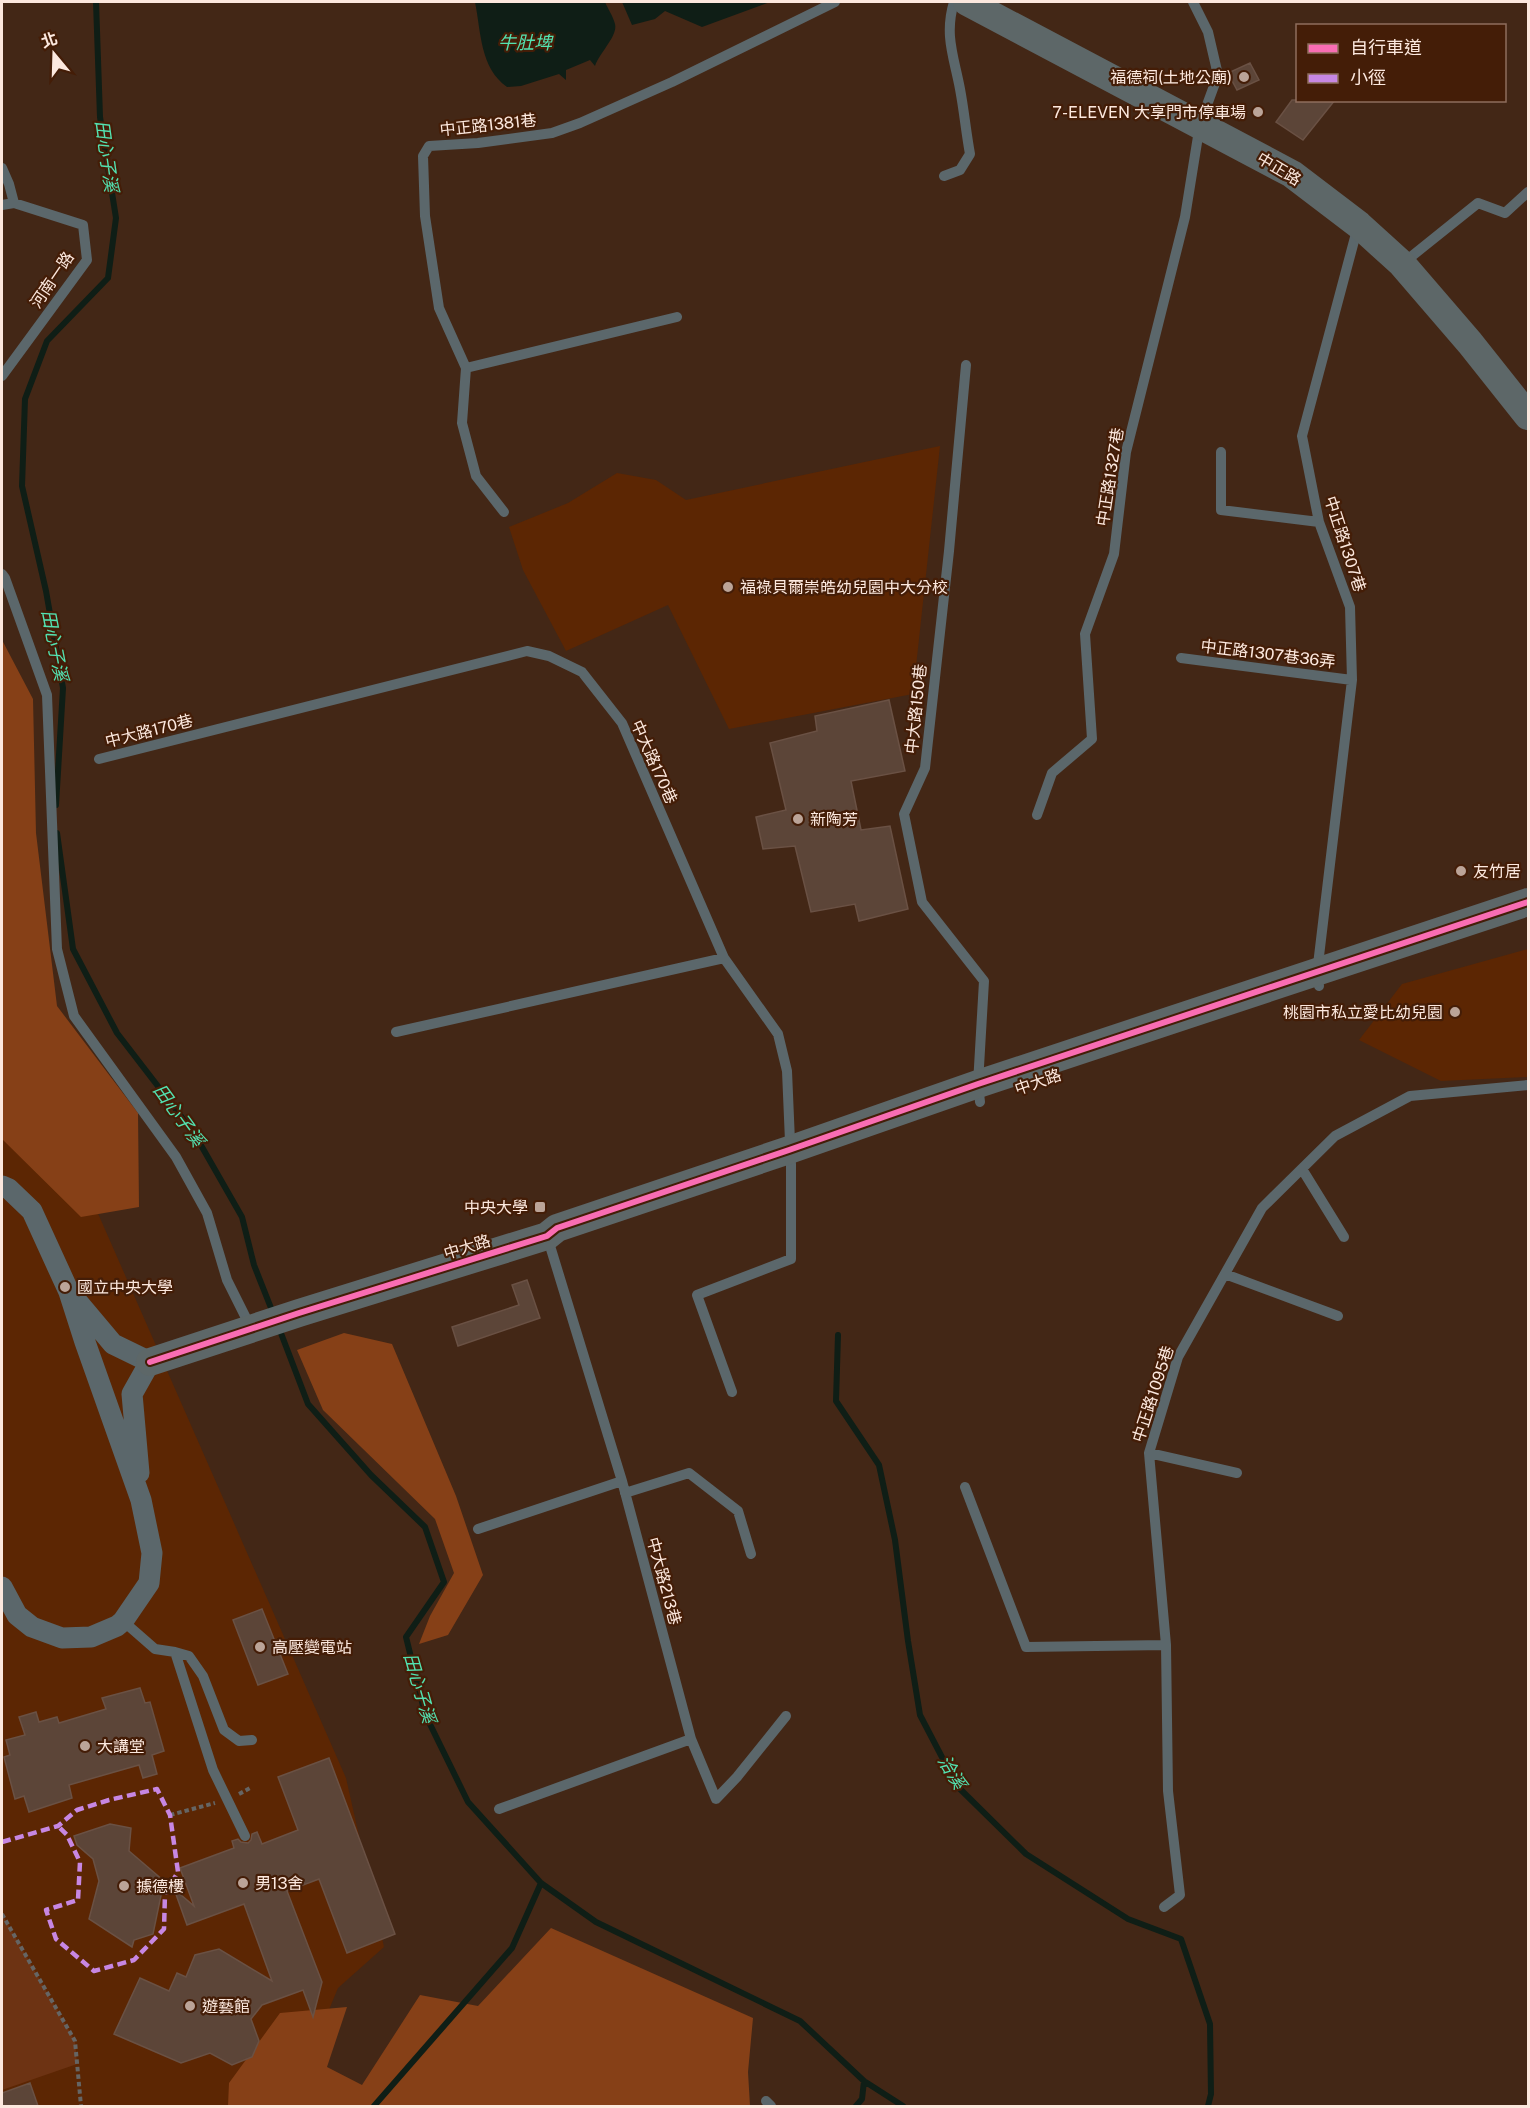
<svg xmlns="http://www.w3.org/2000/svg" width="1530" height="2108" font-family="'Public Sans','Noto Sans TC',sans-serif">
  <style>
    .built { fill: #5c2603 }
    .green { fill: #6d3313 }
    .forest { fill: #864017 }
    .water { fill: #0f1e16 }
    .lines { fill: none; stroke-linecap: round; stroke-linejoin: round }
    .stream { stroke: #0f1e16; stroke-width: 6 }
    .building { fill: #5c4538; stroke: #6a5144; stroke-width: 1.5 }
    .path { stroke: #656564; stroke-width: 4; stroke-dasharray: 4.5 3; stroke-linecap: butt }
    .lane { stroke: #5b676b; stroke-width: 10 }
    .street { stroke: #5b676b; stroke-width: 21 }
    .secondary { stroke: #5d6768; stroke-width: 28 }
    .quiet { stroke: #c787e3; stroke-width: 4.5; stroke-dasharray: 9 4.5; stroke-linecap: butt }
    .cycleway-casing { stroke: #441d07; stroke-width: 10 }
    .cycleway { stroke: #f96db3; stroke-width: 6 }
    .poi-dot { fill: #bba498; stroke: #441d07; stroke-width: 2 }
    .labels { text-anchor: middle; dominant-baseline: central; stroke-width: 4.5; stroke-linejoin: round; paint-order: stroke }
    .poi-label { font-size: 16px; fill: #fce8de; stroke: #441d07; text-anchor: start }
    .street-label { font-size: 16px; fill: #fce8de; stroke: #441d07 }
    .water-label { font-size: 18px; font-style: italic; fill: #53e2b1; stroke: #441d07 }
  </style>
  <rect width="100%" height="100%" fill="#432716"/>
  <path class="built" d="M940 446 913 694 729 729 668 605 566 651 523 570 509 527 568 503 617 473 656 480 686 500Z
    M1528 949V1077L1441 1081 1359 1040 1402 984Z
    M2 995 346 1778 384 1947 338 1988 289 2106H2Z"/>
  <path class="green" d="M2 1914 75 2041 77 2064 2 2090Z"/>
  <path class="forest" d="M2 640 33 699 36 833 57 1006 138 1113 139 1207 81 1217 2 1139Z
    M344 1333 392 1344 456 1496 483 1575 448 1635 419 1644 430 1616 454 1573 435 1519 323 1410 297 1350Z
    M551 1928 753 2018 748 2072 750 2106H228L229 2083 280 2013 347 2007 327 2067 362 2085 420 1995 478 2006Z"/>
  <path class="water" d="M475 2H605C608 9 613 16 615 24 618 36 600 52 595 66L590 60 566 70V80L559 74 521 86 507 87C480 68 481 32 475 2Z
    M622 2H770L702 27 665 11 655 19 632 25Z"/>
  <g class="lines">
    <path class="stream" d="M56 805 63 688 46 591 22 486 25 399 47 341 108 278 116 218 100 117 96 2
      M57 833 73 949 117 1033 194 1133 242 1217 254 1265 273 1313
      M279 1328 308 1404 371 1475 425 1527 444 1582 406 1637 425 1714 468 1802 541 1883 512 1948 374 2106
      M838 1335 836 1401 879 1465 895 1540 908 1641 920 1715 957 1786 1026 1854 1128 1919 1181 1939 1210 2024 1211 2094 1208 2106
      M541 1883 596 1922 800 2021 864 2081 903 2106
      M856 2106 862 2099 864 2081"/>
  </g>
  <path class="building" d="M1250 63 1259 80 1237 90 1228 73Z
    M1292 100H1335L1303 140 1276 122Z
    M889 700 905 771 851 781 861 830 890 826 908 909 859 921 855 904 811 912 795 846 763 849 756 817 786 810 770 743 817 731 815 716Z
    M527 1280 540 1318 458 1346 452 1327 519 1305 512 1285Z
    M262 1609 288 1674 258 1685 233 1620Z
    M140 1688 145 1703 150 1702 164 1751 152 1755 157 1774 143 1778 139 1765 69 1785 72 1798 29 1812 24 1796 15 1799 4 1757 10 1755 6 1740 25 1735 19 1717 36 1712 39 1722 57 1717 59 1723 106 1709 102 1698Z
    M329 1758 395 1934 347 1953 319 1879 287 1891 322 1982 313 2017 303 1990 262 2005 251 2019 259 2041 252 2057 232 2065 210 2053 181 2063 114 2034 140 1978 169 1991 177 1973 186 1977 195 1955 219 1949 272 1981 244 1904 187 1925 174 1889 194 1906 180 1868 234 1848 232 1841 238 1839 241 1842 248 1843 251 1840 252 1834 257 1832 262 1844 298 1830 278 1777Z
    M110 1824 131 1828 129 1851 164 1881 153 1934 134 1940 132 1947 89 1919 99 1881 93 1859 77 1845 74 1836Z
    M30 2083 38 2106H2V2093Z"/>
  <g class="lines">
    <path class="path" d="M239 1794 252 1787
      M170 1815 215 1803
      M2 1914 75 2041 81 2106"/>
    <path class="lane" d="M2 168 9 184 14 203 83 225 87 260 2 376
      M944 176 960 170 970 154C966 132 964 110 960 89 954 57 944 35 954 2
      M2 205 14 203
      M1402 264 1478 203 1505 213 1528 192
      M966 365 949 551 925 768 904 814 922 902 984 981 978 1084 980 1102
      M466 368 677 317
      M1221 452V510L1319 522
      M504 512 476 476 462 423 466 368 439 308 425 216 423 156 429 146 478 143 552 133 580 123 672 82 835 2
      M2 574 5 578 47 695 57 949 74 1016 176 1157 207 1213 227 1280 251 1328
      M1181 658 1352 680
      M99 759 527 651 549 656 582 672 622 723 724 958 778 1034 787 1071 791 1165V1259L697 1295 732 1392
      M1037 815 1052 773 1092 739 1085 634 1114 554 1126 452 1185 217 1200 124 1218 75 1208 32 1193 2
      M1319 986 1317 973 1352 680 1350 607 1319 522 1302 436 1358 226
      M396 1032 724 958
      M1302 1169 1344 1237
      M1225 1274 1338 1316
      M1149 1453 1237 1473
      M965 1487 1026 1647 1166 1645
      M625 1493 689 1473 738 1511 751 1554
      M478 1529 622 1481
      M123 1621 155 1649 175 1652 213 1770 245 1836
      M175 1652 189 1656 203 1676 224 1730 239 1741 252 1740
      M691 1739 716 1799 737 1777 786 1716
      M499 1809 691 1739 622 1481 547 1236
      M1164 1907 1180 1895 1168 1791 1166 1645 1149 1453 1178 1357 1262 1208 1335 1136 1410 1096 1528 1085
      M766 2101 771 2106"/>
    <path class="street" d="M2 1186 9 1189 32 1211 69 1292 85 1342 141 1500 152 1553 149 1583 123 1621 117 1626 91 1637 62 1638 32 1627 17 1615 2 1587
      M76 1300 113 1344 150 1362 132 1394 139 1473"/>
    <path class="secondary" d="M967 2 1292 174 1359 225 1402 264 1470 343 1528 416
      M150 1362 299 1313 547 1236 557 1228 789 1150 978 1084 1528 902"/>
    <path class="quiet" d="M2 1842 58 1826 77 1810 109 1800 157 1789 170 1815 178 1872 165 1893 164 1929 134 1960 94 1971 56 1939 46 1910 78 1900 80 1862 67 1835 58 1826"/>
    <defs>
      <path id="cycleway" d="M150 1362 299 1313 547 1236 557 1228 789 1150 978 1084 1528 902"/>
    </defs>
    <use href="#cycleway" class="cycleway-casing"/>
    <use href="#cycleway" class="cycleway"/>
  </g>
  <g class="poi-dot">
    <circle cx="1244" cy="77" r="6"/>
    <circle cx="1258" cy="112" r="6"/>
    <circle cx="728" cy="587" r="6"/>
    <circle cx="798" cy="819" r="6"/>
    <circle cx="1461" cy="871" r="6"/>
    <circle cx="1455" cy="1012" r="6"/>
    <rect x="534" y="1201" width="12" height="12" rx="3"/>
    <circle cx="65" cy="1287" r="6"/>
    <circle cx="260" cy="1647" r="6"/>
    <circle cx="85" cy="1746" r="6"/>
    <circle cx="243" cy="1883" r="6"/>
    <circle cx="124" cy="1886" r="6"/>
    <circle cx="190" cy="2006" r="6"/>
  </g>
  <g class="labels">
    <g class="poi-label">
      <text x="1232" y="77" text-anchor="end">福德祠(土地公廟)</text>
      <text x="1246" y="112" text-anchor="end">7-ELEVEN 大享門市停車場</text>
      <text x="740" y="587">福祿貝爾崇皓幼兒園中大分校</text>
      <text x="810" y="819">新陶芳</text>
      <text x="1473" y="871">友竹居</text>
      <text x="1443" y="1012" text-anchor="end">桃園市私立愛比幼兒園</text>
      <text x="528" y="1207" text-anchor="end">中央大學</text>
      <text x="77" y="1287">國立中央大學</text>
      <text x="272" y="1647">高壓變電站</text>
      <text x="97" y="1746">大講堂</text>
      <text x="255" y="1883">男13舍</text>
      <text x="136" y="1886">據德樓</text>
      <text x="202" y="2006">遊藝館</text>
    </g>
    <g class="street-label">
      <text transform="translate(488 125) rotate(-6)">中正路1381巷</text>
      <text transform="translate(1279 169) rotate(31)">中正路</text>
      <text transform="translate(52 280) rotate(-56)">河南一路</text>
      <text transform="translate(1110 477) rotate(-81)">中正路1327巷</text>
      <text transform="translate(1345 544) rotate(72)">中正路1307巷</text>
      <text transform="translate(1268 654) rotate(7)">中正路1307巷36弄</text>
      <text transform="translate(916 709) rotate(-84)">中大路150巷</text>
      <text transform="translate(149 731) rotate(-14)">中大路170巷</text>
      <text transform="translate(654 762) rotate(66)">中大路170巷</text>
      <text transform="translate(1038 1082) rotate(-19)">中大路</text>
      <text transform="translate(467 1247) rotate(-17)">中大路</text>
      <text transform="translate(1153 1394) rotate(-72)">中正路1095巷</text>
      <text transform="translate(664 1581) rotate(75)">中大路213巷</text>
    </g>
    <g class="water-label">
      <text x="525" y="42">牛肚埤</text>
      <text transform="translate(107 156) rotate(82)">田心子溪</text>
      <text transform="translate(55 645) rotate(79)">田心子溪</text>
      <text transform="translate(179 1115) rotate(54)">田心子溪</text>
      <text transform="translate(420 1688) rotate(74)">田心子溪</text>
      <text transform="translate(952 1772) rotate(59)">洽溪</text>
    </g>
  </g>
  <rect width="1530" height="2108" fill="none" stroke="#fce8de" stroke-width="6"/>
  <rect x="1296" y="24" width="210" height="78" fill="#441d07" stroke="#8e6e5d" stroke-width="1.5"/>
  <rect x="1308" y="44" width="30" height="9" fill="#f96db3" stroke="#8e6e5d" stroke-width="1.5"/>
  <text x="1350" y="54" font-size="18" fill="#fce8de">自行車道</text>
  <rect x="1308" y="74" width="30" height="9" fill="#c787e3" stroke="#8e6e5d" stroke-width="1.5"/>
  <text x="1350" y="84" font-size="18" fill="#fce8de">小徑</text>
  <g transform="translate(54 54) rotate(341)" stroke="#441d07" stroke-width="4.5" paint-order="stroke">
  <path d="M0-4.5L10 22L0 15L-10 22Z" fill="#fce8de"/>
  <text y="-9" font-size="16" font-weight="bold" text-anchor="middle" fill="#fce8de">北</text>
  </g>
</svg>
